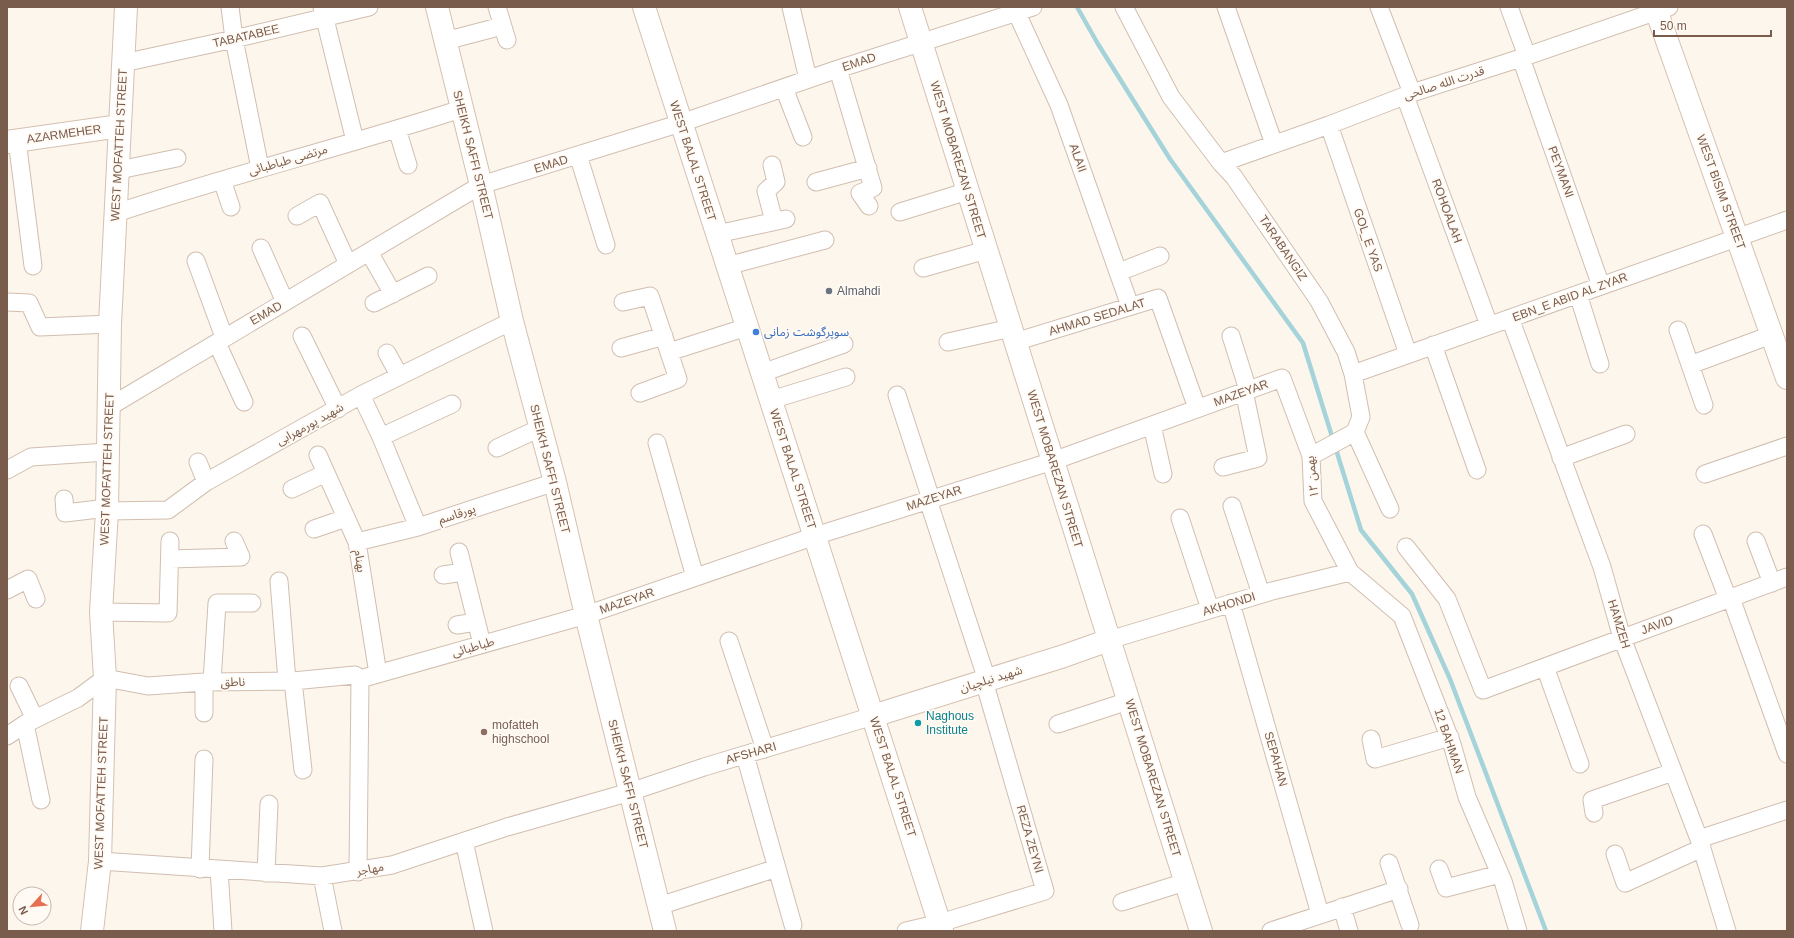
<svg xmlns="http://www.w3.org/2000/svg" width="1794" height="938" font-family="Arial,'Noto Sans Arabic',sans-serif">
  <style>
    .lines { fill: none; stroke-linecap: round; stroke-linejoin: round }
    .stream { stroke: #a5d3da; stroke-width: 4.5 }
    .street-casing { stroke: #d1beb0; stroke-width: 19 }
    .secondary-casing { stroke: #d6c0b0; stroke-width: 24 }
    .street { stroke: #fff; stroke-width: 17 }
    .secondary { stroke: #fff; stroke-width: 22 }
    .worship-dot { fill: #6b7280; stroke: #fffaf3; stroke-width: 1.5 }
    .shop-dot { fill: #3f7fe0; stroke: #fffaf3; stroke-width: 1.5 }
    .culture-dot { fill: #0f9aa8; stroke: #fffaf3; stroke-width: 1.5 }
    .education-dot { fill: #8d6e63; stroke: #fffaf3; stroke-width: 1.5 }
    .labels { text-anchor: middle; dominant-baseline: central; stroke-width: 3.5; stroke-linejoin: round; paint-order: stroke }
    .street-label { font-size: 12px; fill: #7a5c4d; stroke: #fffaf3 }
    .worship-label { font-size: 12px; fill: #5b616d; stroke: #fffaf3; text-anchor: start }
    .shop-label { font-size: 12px; fill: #366cbe; stroke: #fffaf3; text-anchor: start }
    .culture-label { font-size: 12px; fill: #0d838f; stroke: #fffaf3; text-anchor: start }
    .education-label { font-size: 12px; fill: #785e54; stroke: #fffaf3; text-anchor: start }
  </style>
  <rect width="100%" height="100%" fill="#fdf6ec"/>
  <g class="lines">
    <path class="stream" d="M1077 7 1098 44 1170 159 1303 343 1361 530 1412 594 1450 679 1546 931"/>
    <defs>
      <path id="street" d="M230 7 234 39 260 168
        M322 7 355 141
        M497 7 507 40
        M791 7 808 79
        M1014 7 1059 105 1130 306
        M1124 7 1171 97 1221 163 1234 177 1319 301 1346 352 1353 374 1361 417 1355 432 1390 509
        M1226 7 1274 144
        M1379 7 1412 93
        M1509 7 1527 56
        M445 41 502 26
        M1521 58 1601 286
        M123 63 234 39 369 7
        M838 69 873 188 860 193 869 206
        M784 88 803 137
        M1405 96 1489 325
        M1329 125 1408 354
        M397 129 408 165
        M17 140 33 266
        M578 155 606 245
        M1221 163 1329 125 1412 93 1521 58 1669 7
        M772 165 776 182 766 191 774 221
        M119 170 177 158
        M222 180 231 207
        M816 182 868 168
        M900 212 968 191
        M116 213C230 175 347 146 461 109
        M297 216 320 203 348 264
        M717 234 786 219
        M261 248 285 302
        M369 252 393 294
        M196 261 224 337
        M727 266 825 240
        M923 268 986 250
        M1119 272 1160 256
        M1578 294 1600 364
        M7 302 29 303 40 327 110 324
        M623 302 650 296 678 379 640 393
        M374 303 428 276
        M1510 318 1602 567 1622 638 1699 839 1727 931
        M1678 330 1704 405
        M302 336 338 409
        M1231 336 1248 390
        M948 342 1011 328
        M1015 342 1158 298 1197 408
        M217 343 244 402
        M1433 345 1477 470
        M621 348 664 336
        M669 352 747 327
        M387 353 399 375
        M1690 365 1771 335
        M762 373 844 344
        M1353 374 1787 220
        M361 395 381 437 418 527
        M897 395 931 499
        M771 400 846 377
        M109 407 481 185 681 123 838 69 1033 7
        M1152 425 1163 474
        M381 437 452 404
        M657 443 695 577
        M497 448 540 428
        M318 455 357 542 378 674
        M1311 456 1355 432
        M1561 458 1626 434
        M198 462 206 482
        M1223 467 1258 458 1244 391
        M7 470 31 457 107 452
        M1705 474 1787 446
        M292 489 326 473
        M64 499 65 513 107 508
        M928 500 987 680
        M1232 506 1261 594
        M107 511 168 510 206 482 361 395 512 321
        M1180 518 1210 609
        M314 529 346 518
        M1703 534 1728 599
        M1756 541 1772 583
        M357 542 418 527 555 482
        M1406 547 1447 599 1483 690 1787 577
        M459 552 482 644
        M170 559 241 557 234 541
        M443 575 464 572
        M279 581 287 681
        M7 590 28 579 36 599
        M1731 598 1787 754
        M1231 603 1320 914
        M101 612 168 613 170 541
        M457 625 476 622
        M1109 640 1272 591 1350 572
        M729 641 765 749
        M1545 667 1580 764
        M360 679 586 615 815 536 1053 461 1282 378 1311 456 1313 501 1350 572 1402 616 1452 744 1467 797 1503 881 1518 931
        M293 681 303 770
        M212 682 217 603H252
        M19 686 35 719
        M204 713V682
        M25 724 41 800
        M1058 724 1128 701
        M7 736 25 724 78 698 105 678 148 686 204 682 293 681 355 675 360 679
        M1371 739 1375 759 1450 737
        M745 755 793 925
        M1594 813 1592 800 1673 772
        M1699 839 1787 810
        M464 841 484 931
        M1615 854 1625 883 1702 848
        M100 861 322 876 392 865 507 827 630 792 704 767 873 716
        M1389 863 1410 925
        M200 869 204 759
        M1439 869 1446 888 1500 874
        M219 870 223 931
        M358 872 360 679
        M266 873 269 804
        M322 876 333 931
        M1122 902 1185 882
        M659 906 777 868
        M1342 907 1349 931
        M906 931 940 923 1045 891 984 681
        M1271 931 1399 889"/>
      <path id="secondary" d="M437 7 481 185 512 321 555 482 586 615 665 931
        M644 7 942 931
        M910 7 1201 931
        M1655 7 1787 378
        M7 142 120 126
        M873 716 1064 656 1109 640
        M92 931 100 861 105 678 101 612 107 511 110 324 126 7"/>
    </defs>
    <use href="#street" class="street-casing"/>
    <use href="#secondary" class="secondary-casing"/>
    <use href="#street" class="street"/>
    <use href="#secondary" class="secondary"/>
  </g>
  <circle class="worship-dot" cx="829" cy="291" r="4"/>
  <circle class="shop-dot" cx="756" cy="332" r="4"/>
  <circle class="culture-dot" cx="918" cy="723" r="4"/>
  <circle class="education-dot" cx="484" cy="732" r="4"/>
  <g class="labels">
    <g class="street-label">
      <text transform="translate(246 36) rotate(-13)">TABATABEE</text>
      <text transform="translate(859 62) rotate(-18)">EMAD</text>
      <text transform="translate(1444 83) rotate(-18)">قدرت الله صالحی</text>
      <text transform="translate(64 134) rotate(-8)">AZARMEHER</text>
      <text transform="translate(119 145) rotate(-87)">WEST MOFATTEH STREET</text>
      <text transform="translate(473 155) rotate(76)">SHEIKH SAFFI STREET</text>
      <text transform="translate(1078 158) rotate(70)">ALAII</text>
      <text transform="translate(288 160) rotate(-16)">مرتضی طباطبائی</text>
      <text transform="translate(958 160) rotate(73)">WEST MOBAREZAN STREET</text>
      <text transform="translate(693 161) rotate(72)">WEST BALAL STREET</text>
      <text transform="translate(551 164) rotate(-17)">EMAD</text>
      <text transform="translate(1561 172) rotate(70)">PEYMANI</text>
      <text transform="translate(1721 192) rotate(70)">WEST BISIM STREET</text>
      <text transform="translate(1447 211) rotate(70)">ROHOALAH</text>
      <text transform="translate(1368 240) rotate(71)">GOL_E YAS</text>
      <text transform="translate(1283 248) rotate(56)">TARABANGIZ</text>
      <text transform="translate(1570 297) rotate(-20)">EBN_E ABID AL ZYAR</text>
      <text transform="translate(266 313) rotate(-30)">EMAD</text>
      <text transform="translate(1097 317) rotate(-17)">AHMAD SEDALAT</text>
      <text transform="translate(1241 393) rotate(-20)">MAZEYAR</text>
      <text transform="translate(310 424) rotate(-29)">شهید پورمهرابی</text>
      <text transform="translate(107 469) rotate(-88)">WEST MOFATTEH STREET</text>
      <text transform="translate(550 469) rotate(76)">SHEIKH SAFFI STREET</text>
      <text transform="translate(793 469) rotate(72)">WEST BALAL STREET</text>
      <text transform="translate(1055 469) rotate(73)">WEST MOBAREZAN STREET</text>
      <text transform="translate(1312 477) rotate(-96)">۱۲ بهمن</text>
      <text transform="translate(934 498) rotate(-18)">MAZEYAR</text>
      <text transform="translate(457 514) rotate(-18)">پورقاسم</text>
      <text transform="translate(360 561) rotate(81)">بهنام</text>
      <text transform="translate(627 601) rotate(-19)">MAZEYAR</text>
      <text transform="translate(1229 604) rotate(-17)">AKHONDI</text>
      <text transform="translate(1619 624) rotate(73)">HAMZEH</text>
      <text transform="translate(1657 625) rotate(-20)">JAVID</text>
      <text transform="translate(473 647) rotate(-16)">طباطبائی</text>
      <text transform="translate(991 679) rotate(-17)">شهید نیلچیان</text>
      <text transform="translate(233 682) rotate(-1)">ناطق</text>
      <text transform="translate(1449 741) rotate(71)">12 BAHMAN</text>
      <text transform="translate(751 753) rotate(-16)">AFSHARI</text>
      <text transform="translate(1276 759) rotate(74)">SEPAHAN</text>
      <text transform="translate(893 777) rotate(72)">WEST BALAL STREET</text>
      <text transform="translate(1153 778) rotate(73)">WEST MOBAREZAN STREET</text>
      <text transform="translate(628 784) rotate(76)">SHEIKH SAFFI STREET</text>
      <text transform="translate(101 793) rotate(-88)">WEST MOFATTEH STREET</text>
      <text transform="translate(1030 839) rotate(74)">REZA ZEYNI</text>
      <text transform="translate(370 869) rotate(-11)">مهاجر</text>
    </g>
    <g class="worship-label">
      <text x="837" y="291">Almahdi</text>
    </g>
    <g class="shop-label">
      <text x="764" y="332">سوپرگوشت زمانی</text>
    </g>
    <g class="culture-label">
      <text x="926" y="716">Naghous<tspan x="926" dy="14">Institute</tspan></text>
    </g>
    <g class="education-label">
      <text x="492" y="725">mofatteh<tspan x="492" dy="14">highschool</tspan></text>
    </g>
  </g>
  <rect width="1794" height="938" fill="none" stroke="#7a5c4d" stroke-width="16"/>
  <g transform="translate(32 906) rotate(243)"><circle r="19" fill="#fffaf3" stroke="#cabbb1"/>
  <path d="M0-3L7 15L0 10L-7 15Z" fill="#e76f51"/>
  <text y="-6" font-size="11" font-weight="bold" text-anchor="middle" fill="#7a5c4d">N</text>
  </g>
  <path d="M1654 30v6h117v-6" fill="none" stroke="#7a5c4d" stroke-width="2"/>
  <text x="1660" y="30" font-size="12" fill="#7a5c4d" stroke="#fffaf3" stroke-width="3" paint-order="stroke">50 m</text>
</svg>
